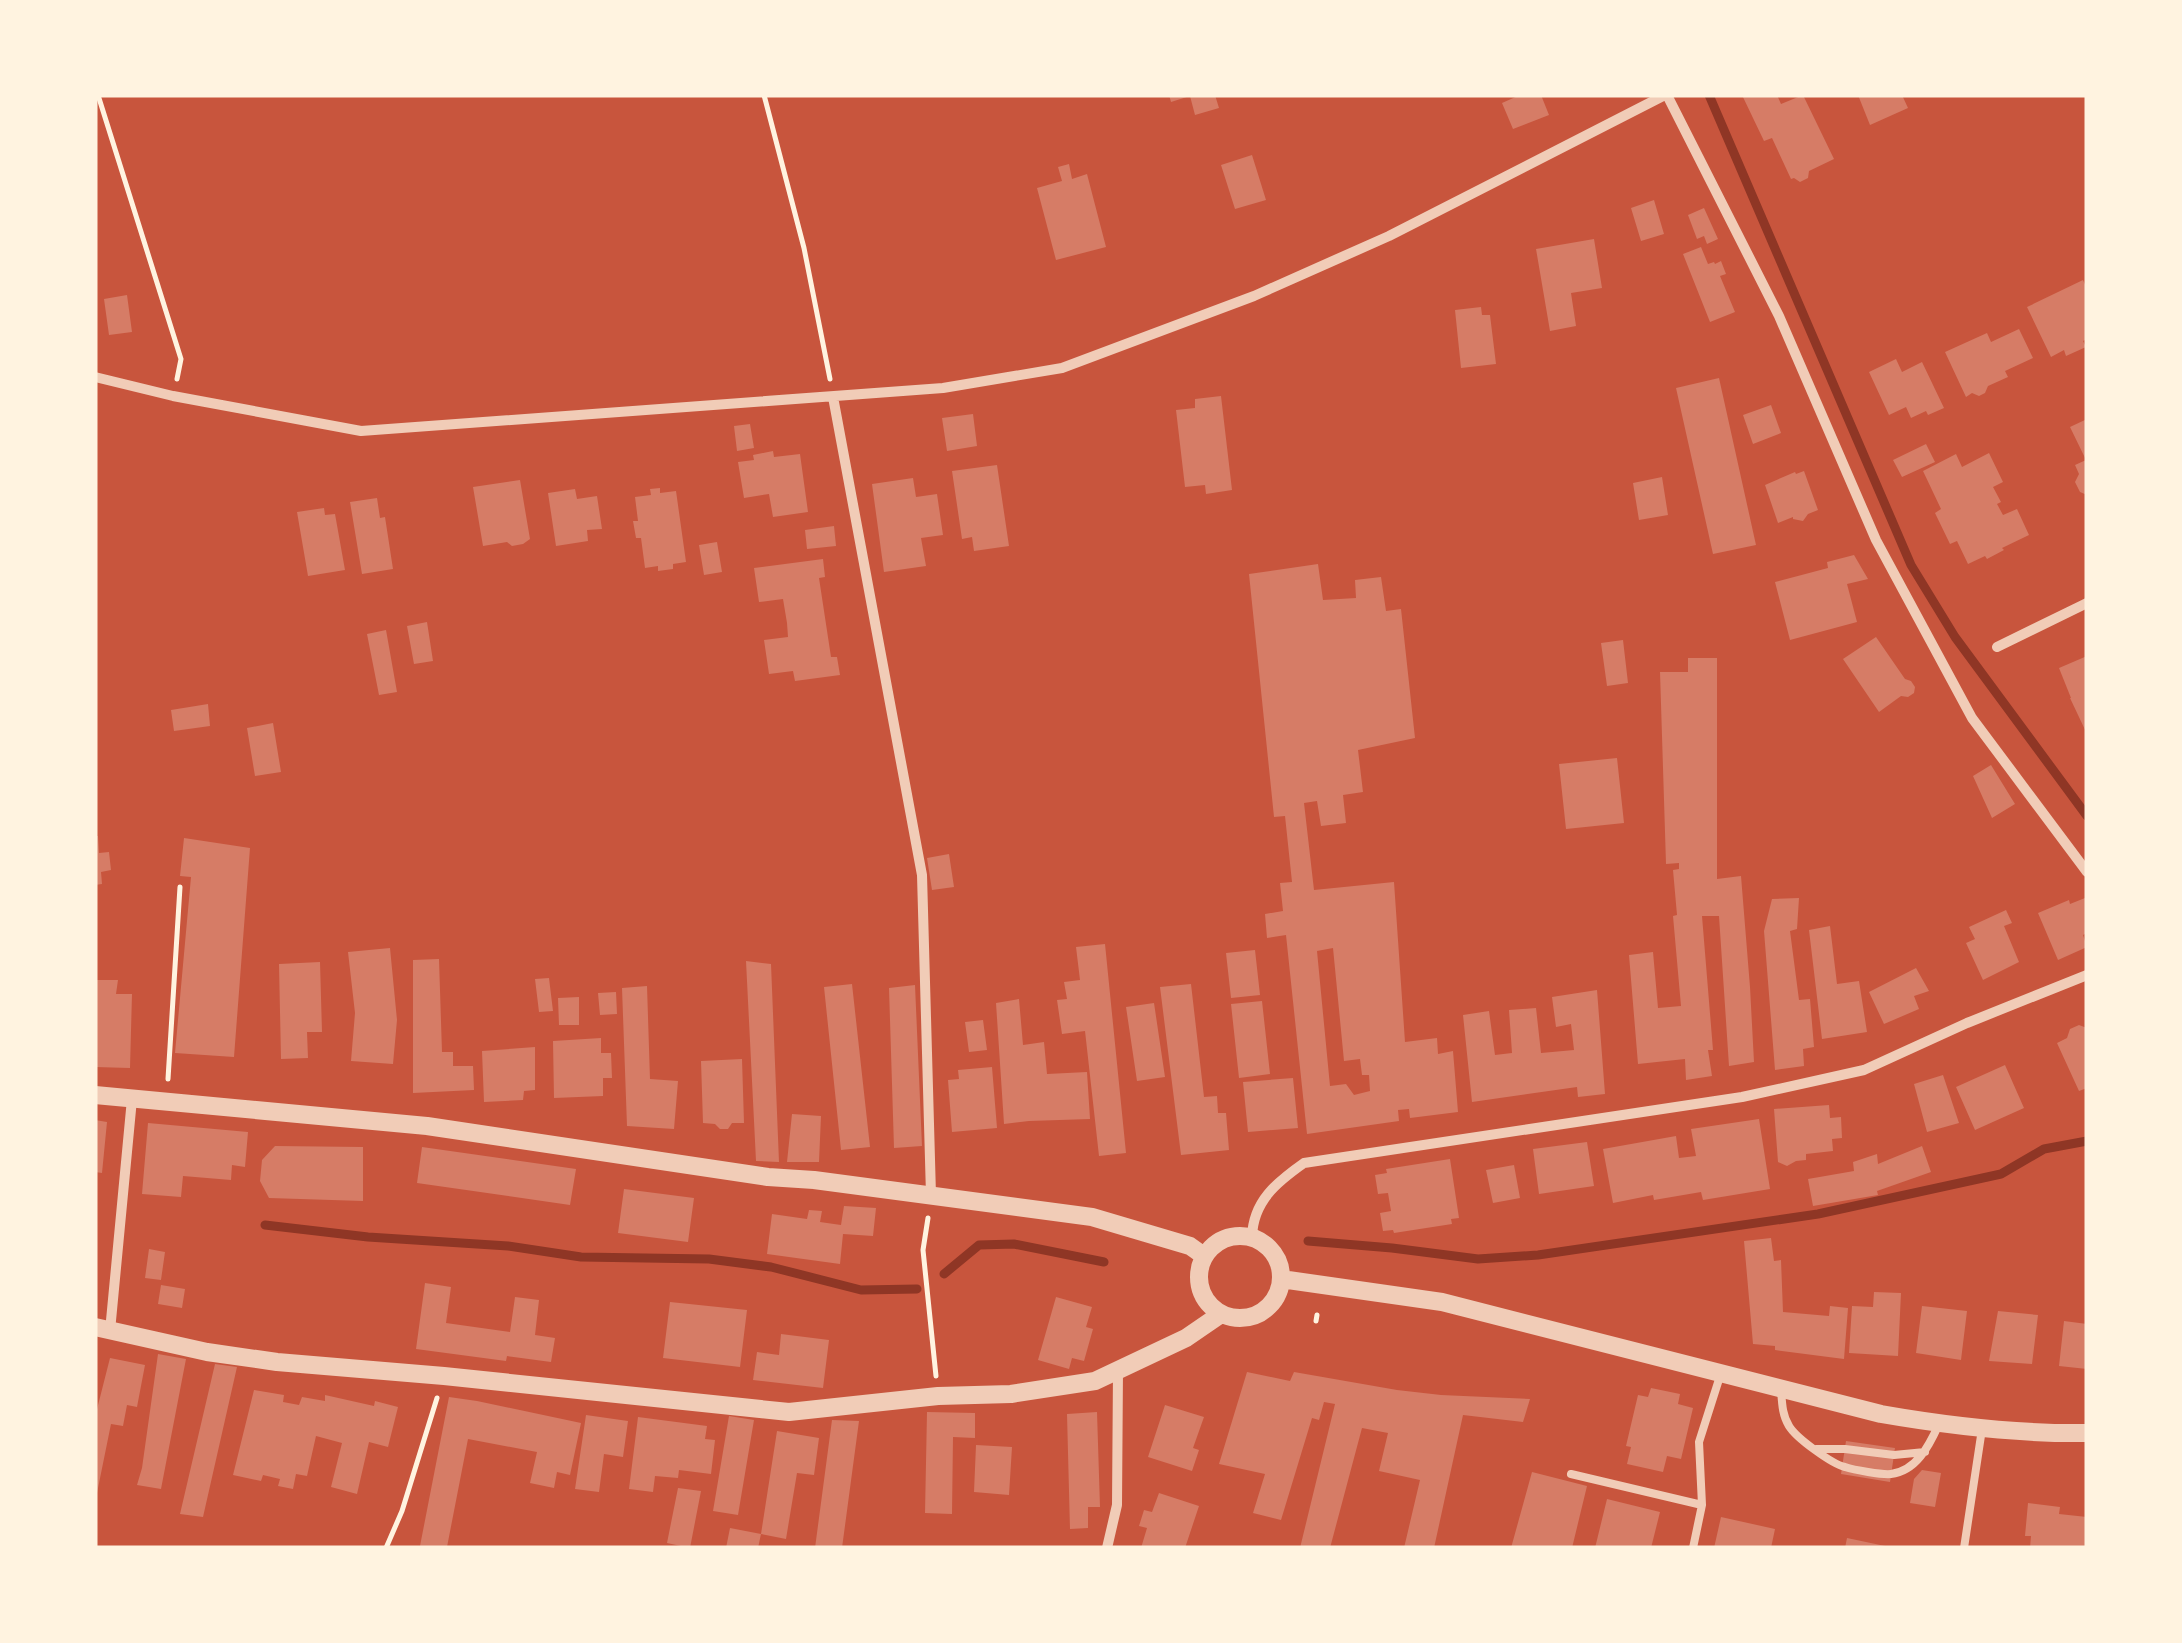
<svg xmlns="http://www.w3.org/2000/svg" width="2182" height="1643" font-family="'Zilla Slab',serif">
  <style>
    .lines { fill: none; stroke-linecap: round; stroke-linejoin: round }
    .stream { stroke: #8f3625; stroke-width: 9 }
    .building { fill: #d67c66; fill-rule: evenodd }
    .path { stroke: #fff3e0; stroke-width: 5 }
    .service { stroke: #f1ccb7; stroke-width: 8 }
    .minor { stroke: #f1ccb7; stroke-width: 10 }
    .tertiary { stroke: #f1ccb7; stroke-width: 18 }
  </style>
  <rect width="100%" height="100%" fill="#c8553d"/>
  <g class="lines">
    <path class="stream" d="M1709 95 1911 565 1955 637 2087 816
      M265 1225 368 1237 508 1246 581 1257 709 1259 771 1267 861 1290 917 1289
      M1308 1241 1392 1248 1478 1259 1538 1255 1818 1214 2001 1174 2044 1149 2087 1141
      M944 1274 979 1245 1014 1244 1104 1262"/>
  </g>
  <path class="building" d="M1169 95H1215L1219 108 1195 115 1190 96 1171 102Z
    M1520 95H1541L1549 115 1513 129 1502 103Z
    M1742 95H1777L1781 104 1803 95 1834 159 1809 171 1808 178 1800 182 1794 178 1791 179 1772 138 1764 141Z
    M1858 95H1902L1908 108 1870 125Z
    M1252 155 1266 200 1235 209 1221 165Z
    M1069 164 1072 179 1087 174 1106 247 1056 260 1037 188 1062 181 1058 167Z
    M1654 200 1664 234 1641 241 1631 208Z
    M1704 208 1718 239 1707 244 1704 236 1697 239 1688 215Z
    M1594 239 1602 288 1571 293 1576 326 1550 331 1536 249Z
    M1701 247 1708 264 1714 262 1715 264 1721 261 1726 274 1720 276 1735 312 1710 322 1683 254Z
    M2083 280 2087 289V339L2083 341 2086 347 2066 356 2064 350 2051 357 2027 307Z
    M127 295 132 332 109 335 104 299Z
    M1481 307 1482 315H1490L1496 364 1461 368 1455 310Z
    M2019 329 2033 358 2005 371 2008 377 1988 386 1985 393 1979 396 1972 393 1966 397 1945 352 1987 333 1991 342Z
    M1896 359 1902 372 1922 362 1944 408 1928 415 1926 411 1911 418 1906 407 1889 415 1869 372Z
    M1719 378 1756 545 1713 554 1676 388Z
    M1221 396 1232 490 1206 494 1205 485 1185 487 1176 410 1195 408V399Z
    M1771 405 1781 433 1753 444 1743 415Z
    M973 414 977 446 947 451 942 418Z
    M2087 419V495L2080 492 2075 482 2079 474 2075 465 2086 460 2070 427Z
    M750 424 754 448 737 451 734 426Z
    M1926 444 1935 462 1902 477 1893 460Z
    M773 451 774 457 800 454 808 512 773 517 769 494 744 498 738 462 754 460 753 455Z
    M1989 453 2003 482 1993 487 2001 502 1997 504 2003 515 2017 509 2029 535 2002 548 2004 550 1987 559 1985 556 1968 564 1957 541 1950 544 1935 513 1941 509 1923 471 1956 454 1962 467Z
    M997 465 1009 546 974 551 972 537 962 539 952 471Z
    M1804 471 1818 510 1808 514 1803 521 1793 519V517L1778 523 1765 485 1795 472 1796 474Z
    M1662 477 1668 515 1639 520 1633 483Z
    M913 478 916 497 937 494 943 535 921 538 926 566 884 572 872 484Z
    M520 480 530 539 523 544 512 546 507 542 483 546 473 487Z
    M660 488V493L676 491 686 562 673 564V569L658 571V566L645 568 641 538H636L633 521H638L635 497 651 495 650 489Z
    M575 489 577 499 597 496 602 529 587 530 588 541 556 546 548 493Z
    M377 498 380 518 385 517 393 569 362 574 350 502Z
    M324 508 325 515 335 514 345 570 308 576 297 512Z
    M834 526 836 546 807 549 805 530Z
    M717 542 722 572 704 575 699 545Z
    M1854 555 1868 579 1847 584 1857 622 1790 640 1775 582 1828 568 1827 562Z
    M823 559 825 577 819 578 831 657H837L840 675 795 681 793 671 769 674 764 640 788 637 787 623 783 599 759 602 754 568Z
    M1318 564 1323 600 1356 598 1355 580 1381 577 1386 611 1401 609 1415 738 1358 750 1363 792 1343 795 1346 823 1321 826 1317 801 1304 803 1314 890 1394 882 1405 1042 1437 1038 1438 1054 1453 1051 1458 1112 1410 1118 1409 1109 1398 1110 1399 1121 1307 1134 1286 935 1267 938 1265 914 1283 911 1280 883 1292 882 1285 816 1274 817 1249 574ZM1333 948 1344 1061 1360 1059 1362 1075H1369L1370 1091 1354 1095 1346 1084 1330 1086 1317 951Z
    M427 622 433 661 414 664 407 626Z
    M386 630 397 692 379 695 367 634Z
    M1876 637 1905 679 1911 681 1915 687 1914 693 1908 697 1901 696 1879 712 1843 659Z
    M1623 640 1628 683 1607 686 1601 643Z
    M2087 656V734L2070 698H2071L2059 668Z
    M1688 658H1717V879L1741 876 1750 987 1754 1062 1729 1066 1719 916H1702L1713 1050H1708L1712 1076 1686 1080 1685 1059 1638 1064 1629 955 1653 952 1658 1008 1681 1006 1673 916 1677 915 1673 870 1679 869V863L1666 864 1660 672H1688Z
    M208 704 210 726 174 731 171 710Z
    M273 723 281 772 255 776 247 728Z
    M1617 758 1624 823 1566 829 1559 764Z
    M1991 765 2015 804 1992 818 1973 776Z
    M95 836H98L99 853 109 852 111 870 101 872 102 884 95 885Z
    M184 838 250 848 234 1057 175 1053 191 877 180 876Z
    M949 854 954 887 932 890 927 858Z
    M1799 898 1797 929 1790 931 1799 1000 1810 999 1814 1047 1803 1049 1804 1066 1775 1070 1764 931 1772 899Z
    M2085 898 2087 933 2083 935 2087 947 2058 960 2038 913 2069 900 2070 904Z
    M2006 910 2012 923 2004 926 2019 962 1983 980 1966 943 1975 939 1969 927Z
    M1830 926 1837 984 1859 981 1867 1032 1822 1039 1809 930Z
    M1105 944 1126 1153 1099 1156 1085 1031 1062 1034 1057 1000 1067 999 1064 982 1080 980 1076 947Z
    M390 948 397 1020 393 1064 351 1061 355 1013 348 952Z
    M1255 950 1260 995 1231 998 1226 953Z
    M439 959 442 1052H453V1066H473L474 1090 413 1093V960Z
    M746 961 771 964 779 1162 756 1161Z
    M320 962 322 1032H307L308 1058 281 1059 279 964Z
    M1916 968 1929 991 1914 996 1919 1009 1884 1024 1869 992Z
    M549 978 553 1011 539 1012 535 979Z
    M95 980H118L116 994H132L130 1068 95 1067Z
    M852 984 870 1147 841 1150 824 987Z
    M1191 984 1204 1097 1217 1096 1218 1113H1226L1229 1150 1181 1155 1160 987Z
    M915 985 922 1146 894 1148 889 988Z
    M647 986 650 1079 678 1081 674 1129 627 1126 622 988Z
    M1597 990 1605 1094 1578 1097 1577 1087 1472 1102 1463 1015 1489 1011 1495 1055 1512 1053 1509 1010 1536 1008 1541 1053 1574 1050 1571 1024 1556 1027 1552 997Z
    M616 992 617 1014 600 1015 598 993Z
    M579 997V1025H559L558 998Z
    M1019 999 1023 1045 1044 1042 1047 1074 1087 1072 1090 1119 1029 1121 1004 1124 996 1003Z
    M1262 1001 1270 1074 1239 1078 1231 1004Z
    M1154 1003 1165 1077 1137 1081 1126 1007Z
    M983 1020 987 1050 969 1052 965 1022Z
    M2079 1025 2087 1028V1088L2079 1091 2057 1043 2067 1038 2070 1029Z
    M601 1038V1053H611L612 1078H603V1096L554 1098 553 1041Z
    M535 1047V1090L524 1091 523 1100 484 1102 482 1051Z
    M742 1059 744 1123H732L728 1129H720L715 1124 703 1123 701 1061Z
    M2005 1065 2024 1108 1975 1130 1956 1087Z
    M992 1067 997 1128 952 1132 948 1080 959 1079 958 1070Z
    M1943 1075 1959 1123 1927 1132 1914 1084Z
    M1293 1078 1298 1128 1248 1132 1243 1082Z
    M1829 1105 1830 1118 1841 1117 1842 1138 1832 1139 1833 1151 1806 1154V1160L1796 1161 1787 1166 1778 1162 1774 1109Z
    M792 1114 821 1116 819 1162H787Z
    M1759 1119 1770 1189 1703 1200 1701 1192 1654 1200 1653 1195 1613 1203 1603 1149 1676 1136 1679 1158 1696 1156 1691 1129Z
    M95 1120 107 1122 102 1173 95 1172Z
    M148 1123 248 1132 245 1167 232 1165 231 1180 183 1176 181 1197 142 1194Z
    M1587 1142 1594 1186 1539 1194 1533 1149Z
    M275 1146 363 1147V1201L269 1198 260 1181 262 1160Z
    M1922 1146 1931 1172 1877 1191 1878 1195 1813 1206 1808 1179 1854 1171 1853 1162 1877 1154 1878 1164Z
    M422 1147 576 1169 570 1205 417 1183Z
    M1450 1159 1459 1218 1451 1219 1452 1224 1394 1233 1393 1230 1383 1231 1380 1213 1391 1211 1388 1193 1378 1194 1375 1175 1387 1173 1386 1169Z
    M1514 1165 1520 1198 1493 1203 1486 1170Z
    M624 1189 694 1198 688 1242 618 1233Z
    M844 1206 876 1208 873 1236 843 1234 840 1264 767 1254 772 1214 807 1219 809 1210 822 1211 820 1222 841 1225Z
    M1771 1238 1774 1261 1781 1260 1783 1312 1829 1316 1830 1306 1848 1308 1844 1359 1775 1350V1346L1753 1344 1744 1241Z
    M149 1249 165 1252 161 1280 145 1278Z
    M425 1283 451 1287 446 1323 510 1332 515 1297 539 1300 535 1335 555 1338 551 1362 507 1356 506 1361 416 1349Z
    M161 1285 185 1289 182 1308 158 1304Z
    M1874 1292 1901 1293 1898 1356 1849 1353 1852 1306 1873 1307Z
    M1056 1297 1092 1307 1086 1327 1093 1329 1084 1361 1072 1358 1069 1369 1038 1360Z
    M670 1302 747 1310 740 1367 663 1358Z
    M1922 1306 1967 1311 1961 1360 1916 1353Z
    M1998 1311 2038 1315 2032 1364 1989 1361Z
    M2064 1321 2087 1324V1369L2059 1366Z
    M781 1334 829 1340 823 1388 753 1380 757 1352 779 1355Z
    M158 1354 186 1359 161 1489 137 1485 142 1468Z
    M110 1358 145 1365 137 1407 127 1405 123 1426 111 1424 97 1493 95 1417Z
    M215 1364 237 1367 203 1517 180 1514Z
    M1247 1372 1290 1381 1294 1372 1397 1390 1441 1395 1530 1399 1523 1422 1463 1415 1434 1548H1404L1420 1480 1379 1471 1388 1433 1362 1428 1330 1548H1300L1335 1404 1324 1402 1319 1420 1312 1418 1281 1520 1253 1513 1265 1474 1219 1464Z
    M1651 1388 1680 1394 1678 1404 1693 1408 1681 1459 1667 1456 1663 1472 1627 1464 1631 1447 1626 1446 1638 1395 1648 1397Z
    M254 1390 284 1395 283 1402 299 1405 302 1397 325 1401V1395L374 1406 375 1401 398 1407 388 1447 369 1442 357 1494 331 1487 342 1443 316 1436 307 1476 296 1474 293 1489 278 1486 280 1479 263 1475 261 1481 233 1475Z
    M449 1397 477 1401 581 1423 570 1475 557 1472 554 1488 530 1483 537 1452 468 1439 447 1547 420 1546Z
    M1165 1405 1204 1417 1193 1448 1199 1450 1192 1471 1148 1457Z
    M927 1412 975 1413V1438L953 1437 952 1514 925 1513Z
    M1097 1412 1100 1507H1088V1528L1070 1529 1067 1414Z
    M586 1415 628 1421 623 1457 604 1454 599 1492 575 1489Z
    M729 1416 754 1420 738 1515 713 1511Z
    M638 1417 707 1426 705 1439 715 1440 711 1474 679 1470 678 1478 655 1476 653 1492 629 1489Z
    M832 1420 859 1421 842 1548H815Z
    M777 1431 819 1438 814 1475 797 1473 786 1539 761 1534 758 1548H726L730 1528 761 1534Z
    M1846 1441 1895 1448 1890 1482 1841 1474Z
    M976 1445 1012 1447 1009 1495 974 1492Z
    M1922 1470 1941 1473 1935 1507 1910 1503 1914 1479Z
    M1532 1472 1587 1486 1572 1548H1511Z
    M678 1488 701 1491 690 1548 667 1543Z
    M1159 1493 1199 1506 1185 1548H1141L1147 1528 1139 1526 1144 1510 1152 1512Z
    M1607 1499 1660 1512 1651 1548H1595Z
    M2028 1503 2060 1507 2059 1514 2087 1517V1548H2030L2031 1536H2025Z
    M1721 1517 1775 1529 1771 1548H1714Z
    M1847 1538 1885 1546V1548H1845Z"/>
  <g class="lines">
    <path class="path" d="M98 95 181 359 177 379
      M764 95 804 248 830 379
      M168 1079 180 887
      M928 1218 923 1250 936 1376
      M1316 1321 1317 1315
      M386 1548 402 1511 437 1398"/>
    <path class="service" d="M1781 1389C1782 1402 1782 1415 1789 1426 1796 1438 1832 1464 1845 1467 1854 1470 1882 1475 1891 1474 1916 1471 1929 1446 1938 1426
      M1816 1449H1845L1894 1455 1925 1452
      M1571 1474 1702 1505
      M1693 1548 1702 1505 1699 1442 1721 1373
      M1964 1548 1982 1429"/>
    <path class="minor" d="M1667 95 1779 316 1876 540 1972 718 2087 872
      M95 377 173 396 361 431 943 388 1062 368 1254 296 1389 236 1665 95
      M833 397 922 875 931 1195
      M1997 647 2087 603
      M1252 1237C1253 1201 1277 1182 1304 1163L1742 1097 1864 1070 1967 1023 2087 975
      M110 1331 132 1099
      M1107 1548 1117 1505 1118 1370"/>
    <path class="tertiary" d="M95 1095 427 1126 768 1177 814 1180 1092 1217 1190 1246 1204 1256
      M1199 1277a41 41 0 1 1 82 0a41 41 0 1 1-82 0Z
      M1281 1279 1442 1302 1881 1414C1950 1426 2018 1434 2087 1433
      M95 1327 207 1352 277 1362 444 1376 789 1412 938 1396 1011 1394 1095 1381 1186 1338 1221 1314"/>
  </g>
  <rect width="2182" height="1643" fill="none" stroke="#fff3e0" stroke-width="195"/>
</svg>
